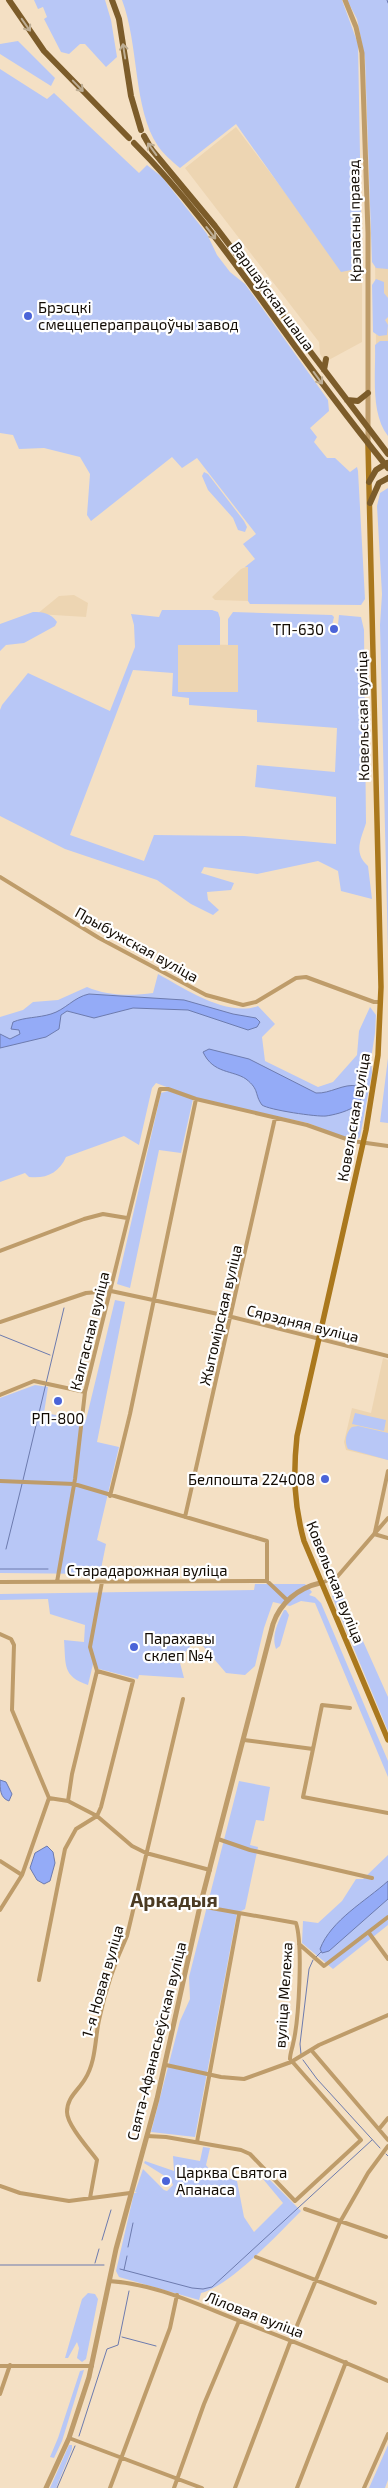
<svg xmlns="http://www.w3.org/2000/svg" width="388" height="2488" font-family="'Exo 2',sans-serif">
  <style>
    .built { fill: #edd5b2 }
    .green { fill: #b8c7f6; fill-rule: evenodd }
    .water { fill: #94abf7; stroke: #6d7bae }
    .lines { fill: none; stroke-linecap: round; stroke-linejoin: round }
    .stream { stroke: #6d7bae; stroke-width: 1 }
    .minor { stroke: #be9c6a; stroke-width: 4 }
    .tertiary { stroke: #be9c6a; stroke-width: 5 }
    .secondary { stroke: #aa781d; stroke-width: 5.5 }
    .trunk { stroke: #7c5c2a; stroke-width: 6 }
    .oneway { stroke: #beae94 }
    .poi-dot { fill: #4b64d8; stroke: #fff; stroke-width: 2 }
    .labels { text-anchor: middle; dominant-baseline: central; stroke-width: 4.5; stroke-linejoin: round; paint-order: stroke }
    .street-label { font-size: 15px; fill: #120b03; stroke: #fff }
    .poi-label { font-size: 15px; fill: #120b03; stroke: #fff; text-anchor: start }
    .district-label { font-size: 20px; font-weight: bold; fill: #4b3b23; stroke: #fff }
  </style>
  <rect width="100%" height="100%" fill="#f4e0c4"/>
  <path class="built" d="M236 127 340 266 362 267V342L325 362 320 354 319 342 185 168Z
    M375 256 388 257V347H376Z
    M248 566V601L215 600 212 597 241 569Z
    M74 595 88 603 86 617 37 614 59 596Z
    M178 644 238 645V692H177Z
    M383 1358 388 1360V1460L346 1450 344 1442 352 1408 371 1413Z"/>
  <path class="green" d="M34 0H105L111 20 117 57 106 67 85 44H80L69 54 61 52 44 19 47 17 43 7 38 9Z
    M122 0H342L358 44 362 268 341 272 236 124 180 168C172 161 164 155 158 146 133 109 139 44 122 0Z
    M347 0H388V269L376 268 372 262 365 58 357 19Z
    M18 41 55 78 51 86 0 54V44Z
    M0 69 47 99 54 93 139 173 147 165 162 177 207 234 217 255 230 272 245 284 328 400 329 411 310 428 317 437 314 442 327 458H335L350 472 357 467 358 471 365 599 361 605 250 604 248 601V567H245L255 559 243 544 256 534 197 458 182 468 172 457 91 521 87 515 90 474 80 457 44 448 19 449 13 435 0 433Z
    M376 279 384 282V293L388 298V317L385 320 388 325 387 335 379 336 373 332 372 285Z
    M380 341H388V436C370 413 376 374 375 345Z
    M204 472 208 474 244 521 247 527 245 532 238 530 233 518 208 490 202 476Z
    M388 488V951L380 625 382 594 377 506 380 493Z
    M162 610H212L218 612 220 618V645H178V692H238V645H228V619L233 612 332 615 334 617 330 634 337 635 339 615 361 617 364 630 366 823C361 839 353 853 368 866L372 899 341 891 338 871 318 861 257 874 204 867 201 873 234 883 231 890 207 892 208 900 219 910 213 915 191 904 157 880 65 849 0 816V710L2 705 28 673 110 711 135 647 134 625 131 614 159 617ZM133 670 173 673 172 696 189 698V705L257 710V722L337 728 335 772 257 765 255 787 336 797V844L244 836 154 835 144 861 70 835Z
    M33 612C43 612 51 613 57 622L55 626 24 643 6 645 0 651V624Z
    M158 974C185 989 227 1017 258 1006L275 1024 262 1037 265 1061 318 1087 333 1082 357 1055 359 1031 370 1007 376 1015 375 1033 371 1059 372 1073 360 1137 357 1140H351L308 1123 201 1100 156 1083 152 1088 139 1145 124 1136 66 1157C59 1173 46 1179 29 1177L25 1173 0 1182V1017L23 1010 33 1002 58 1000 87 987C107 996 132 996 153 993Z
    M388 1058V1123L380 1122Z
    M168 1091 193 1099 181 1153 159 1150 130 1288 117 1284 161 1093Z
    M115 1300 125 1302 97 1442 119 1447 97 1540 106 1544 100 1574 0 1573V1398L35 1385 48 1387 44 1413 86 1420Z
    M355 1413 386 1420 384 1431 352 1424Z
    M358 1426 388 1433V1460L348 1449C344 1442 346 1432 352 1427Z
    M337 1583 388 1697V1731L332 1596 334 1595 332 1589Z
    M255 1584H305L312 1592 309 1595 315 1597 321 1603 388 1761V1777L315 1603 301 1601 290 1606 273 1602 264 1628 255 1666 245 1675 226 1673 197 1639 179 1659 184 1678 139 1675 138 1679 99 1669 93 1664 88 1685C62 1676 66 1665 64 1640L84 1642 85 1625 50 1614 48 1599 0 1600V1594L254 1590Z
    M284 1610H286L289 1615 280 1646 276 1649C271 1636 278 1622 284 1610Z
    M239 1781 270 1787 264 1821 256 1820 250 1845 258 1847 245 1909 237 1913 195 2137 151 2132 180 2021 190 1999 189 1977Z
    M388 1855V1925L333 1969 302 1943 303 1921 318 1923 342 1901 356 1879H363Z
    M203 2147 210 2148 206 2165 212 2173 237 2181 244 2217 254 2232 283 2203 263 2179 266 2176 301 2211C279 2233 230 2286 201 2293L199 2300 119 2277 116 2271 134 2193H137L135 2192 143 2169 164 2190 167 2191 173 2185 171 2180 144 2163 145 2161 174 2171 173 2156 200 2161Z
    M88 2293 95 2294 98 2299 86 2359 82 2362 77 2358 79 2348 77 2342 68 2358H65L82 2299Z
    M84 2370 62 2441 54 2458 50 2457 58 2438 80 2371Z
    M69 2445H72V2449L56 2488H50Z
    M388 2445V2480L385 2488H369Z"/>
  <path class="water" d="M89 994 184 1000 233 1014 256 1018 260 1022 257 1027 248 1030 188 1010 133 1008 94 1018 67 1011 61 1015 59 1029 46 1037 0 1048V1034L10 1039 20 1034 19 1030 11 1029 13 1022C25 1017 38 1018 51 1014 65 1010 74 997 89 994Z
    M209 1049 249 1059 316 1093C330 1094 344 1083 357 1086 374 1105 340 1114 326 1116 317 1117 269 1110 262 1105 254 1094 260 1090 246 1079 233 1070 213 1074 203 1052Z
    M0 1780 6 1782 12 1794 9 1801C0 1798 0 1789 0 1780Z
    M47 1846 53 1852 55 1863 50 1881 44 1884 37 1880 30 1868 35 1853Z
    M388 1881V1899L329 1951 322 1953 320 1949C331 1920 366 1901 388 1881Z"/>
  <g class="lines">
    <path class="stream" d="M387 0 388 3
      M0 1335 50 1355
      M23 1480 64 1308
      M6 1549 22 1484
      M0 1569H48
      M316 1957 321 1952
      M301 2054 300 2044 309 1969 313 1960
      M303 2060 317 2079 380 2148
      M386 2154 388 2156
      M102 2240 111 2210
      M128 2247 133 2223
      M95 2263 99 2249
      M0 2265H104
      M120 2269 192 2288 203 2289 212 2287 372 2140
      M124 2270 127 2256
      M122 2337 156 2346
      M79 2436 107 2349 118 2345 129 2291
      M57 2488 75 2446"/>
    <path class="minor" d="M0 877 99 938 206 995 243 1005 256 1002 296 978 306 977 374 1002H380
      M0 1251 84 1219 103 1214 127 1218
      M0 1322 86 1293 111 1291 232 1317 388 1356
      M0 1395 34 1381 85 1392
      M0 1481 74 1484 267 1541V1581
      M110 1496 130 1414 196 1099
      M185 1517 275 1118
      M375 1532 388 1471
      M374 1534 388 1538
      M0 1582 267 1581 287 1600
      M57 1582 75 1479 85 1392 160 1089H168L196 1099 307 1125 352 1141 388 1146
      M321 1583 337 1577 388 1518
      M0 1634 11 1639 14 1645 12 1710 49 1798 22 1875 0 1910
      M244 1740 313 1749 303 1797 388 1813
      M313 1749 322 1705 350 1708
      M49 1798 68 1801 97 1816 132 1846 146 1853 210 1870
      M68 1801 72 1774 97 1671 90 1647 102 1582
      M218 1839 250 1850 372 1878
      M0 1861 22 1875
      M369 1933 388 1959
      M299 1944 324 1966 388 1917
      M39 1980 65 1849 76 1829 97 1816 101 1807 133 1681 97 1671
      M312 2051 388 2140
      M166 2065 221 2077 244 2079 291 2062 319 2045 388 2015
      M379 2129 388 2118
      M147 2136 166 2137 241 2150 250 2154 295 2201 361 2140 290 2059C290 2054 292 2049 293 2044 299 2020 303 1945 296 1923L200 1906
      M197 2142 239 1915
      M0 2186 20 2193 69 2201 130 2193
      M90 2198 97 2160C89 2149 67 2125 67 2112 67 2097 78 2091 85 2079 96 2062 95 2038 99 2020 105 1991 115 1962 127 1936L183 1699
      M305 2209 386 2237
      M256 2257 375 2303
      M109 2281C156 2284 196 2304 240 2321 290 2340 339 2359 388 2381
      M0 2366H92
      M0 2394 10 2365
      M69 2438 202 2488
      M110 2488 170 2328 177 2295
      M174 2488 204 2404 239 2321
      M235 2488 291 2340 340 2222 368 2173 388 2146
      M297 2488 346 2362
      M364 2488 388 2434"/>
    <path class="tertiary" d="M345 0 356 27 362 53 368 233V444
      M46 2488 69 2438 89 2377 116 2249 157 2099 200 1906 273 1624C280 1603 298 1588 320 1583"/>
    <path class="secondary" d="M368 445 381 987 378 1055 366 1130 297 1436C293 1473 294 1505 304 1541L388 1740"/>
    <path class="trunk" d="M9 0 44 51 129 138
      M112 0 119 19 131 96 141 130
      M144 136 152 150 215 226 388 454
      M134 143C182 191 223 247 263 302 303 358 344 414 388 468
      M324 370 326 359
      M347 400 358 401 368 393
      M369 482 376 470 387 463
      M370 503 379 483 388 478"/>
  </g>
  <defs><path id="oneway-shaft" d="M-6 0H5M1.5-3L5.5 0L1.5 3" fill="none" stroke-width="1.6" stroke-linecap="round" stroke-linejoin="round" transform="scale(1.25)"/></defs>
  <g class="oneway">
    <use href="#oneway-shaft" transform="translate(26 25) rotate(55)"/>
    <use href="#oneway-shaft" transform="translate(124 51) rotate(-99)"/>
    <use href="#oneway-shaft" transform="translate(78 86) rotate(46)"/>
    <use href="#oneway-shaft" transform="translate(152 149) rotate(-126)"/>
    <use href="#oneway-shaft" transform="translate(211 233) rotate(52)"/>
    <use href="#oneway-shaft" transform="translate(318 378) rotate(54)"/>
  </g>
  <g class="poi-dot">
    <circle cx="28" cy="316" r="5"/>
    <circle cx="334" cy="629" r="5"/>
    <circle cx="58" cy="1401" r="5"/>
    <circle cx="325" cy="1479" r="5"/>
    <circle cx="134" cy="1647" r="5"/>
    <circle cx="166" cy="2181" r="5"/>
  </g>
  <g class="labels">
    <g class="street-label">
      <text transform="translate(354 221) rotate(-91)">Крэпасны праезд</text>
      <text transform="translate(273 296) rotate(54)">Варшаўская шаша</text>
      <text transform="translate(362 716) rotate(-91)">Ковельская вуліца</text>
      <text transform="translate(137 944) rotate(29)">Прыбужская вуліца</text>
      <text transform="translate(353 1117) rotate(-80)">Ковельская вуліца</text>
      <text transform="translate(220 1315) rotate(-77)">Жытомірская вуліца</text>
      <text transform="translate(303 1323) rotate(14)">Сярэдняя вуліца</text>
      <text transform="translate(89 1331) rotate(-76)">Калгасная вуліца</text>
      <text x="147" y="1570">Старадарожная вуліца</text>
      <text transform="translate(336 1582) rotate(68)">Ковельская вуліца</text>
      <text transform="translate(102 1981) rotate(-74)">1-я Новая вуліца</text>
      <text transform="translate(283 1995) rotate(-86)">вуліца Мележа</text>
      <text transform="translate(156 2041) rotate(-76)">Свята-Афанасьеўская вуліца</text>
      <text transform="translate(255 2314) rotate(21)">Ліловая вуліца</text>
    </g>
    <g class="poi-label">
      <text x="38" y="307">Брэсцкі<tspan x="38" dy="17">смеццеперапрацоўчы завод</tspan></text>
      <text x="324" y="629" text-anchor="end">ТП-630</text>
      <text x="58" y="1418" text-anchor="middle">РП-800</text>
      <text x="315" y="1479" text-anchor="end">Белпошта 224008</text>
      <text x="144" y="1638">Парахавы<tspan x="144" dy="17">склеп №4</tspan></text>
      <text x="176" y="2172">Царква Святога<tspan x="176" dy="17">Апанаса</tspan></text>
    </g>
    <g class="district-label">
      <text x="174" y="1899">Аркадыя</text>
    </g>
  </g>
</svg>
